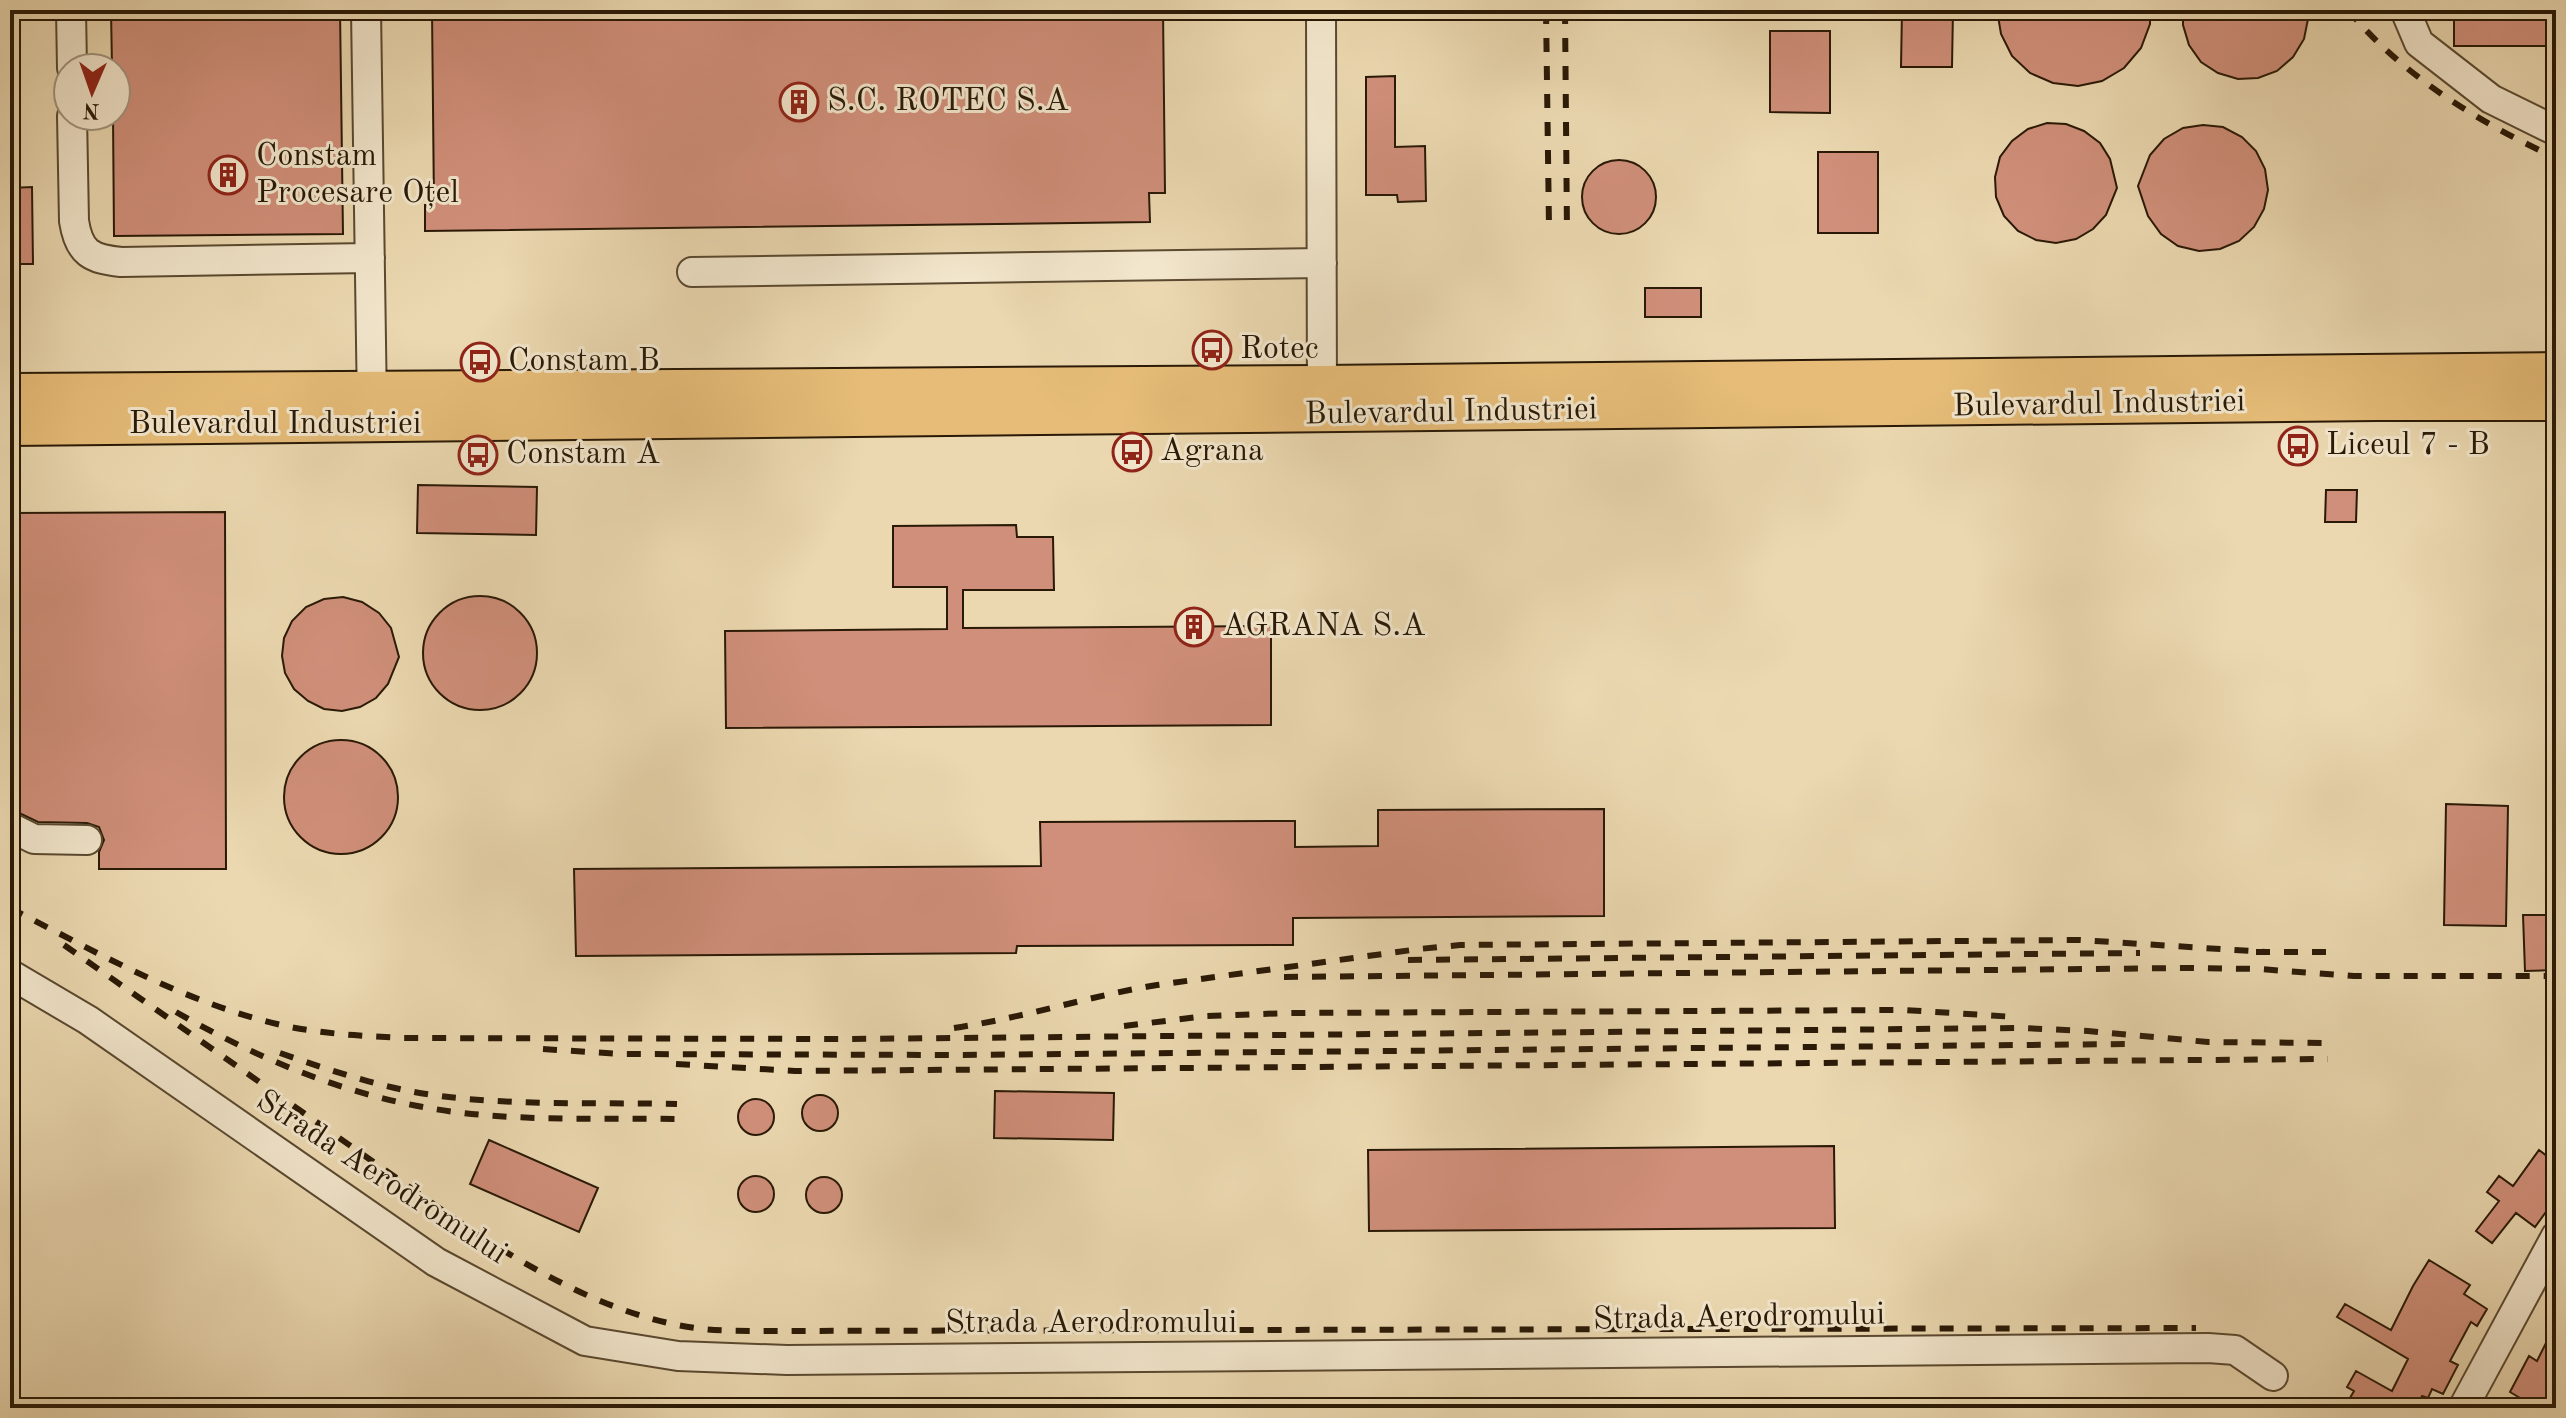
<svg xmlns="http://www.w3.org/2000/svg" width="2566" height="1418" font-family="'Old Standard TT',serif">
  <style>
    .building { fill: #d08f7a; stroke: #291906; stroke-width: 2 }
    .lines { fill: none; stroke-linecap: round; stroke-linejoin: round }
    .minor-casing { stroke: #5a4930; stroke-width: 32 }
    .major-casing { stroke: #291906; stroke-width: 40 }
    .minor { stroke: #f2e6cc; stroke-width: 28 }
    .major { stroke: #e6bc78; stroke-width: 36 }
    .rail { stroke: #291906; stroke-width: 6; stroke-dasharray: 14 14; stroke-linecap: butt }
    .labels { text-anchor: middle; dominant-baseline: central; stroke-width: 6; stroke-linejoin: round; paint-order: stroke }
    .poi-label { font-size: 32px; fill: #291906; stroke: #f2e6cc; text-anchor: start }
    .street-label { font-size: 32px; fill: #291906; stroke: #f2e6cc }
  </style>
  <rect width="100%" height="100%" fill="#ebd8b0"/>
  <filter id="stains"><feTurbulence type="fractalNoise" baseFrequency=".0025" numOctaves="4"/><feColorMatrix values="0 0 0 0 .2 0 0 0 0 .09 0 0 0 0 .02 0 0 0 .5 -.17"/></filter>
  <radialGradient id="worn" r=".72"><stop offset=".6" stop-color="#630" stop-opacity="0"/><stop offset="1" stop-color="#630" stop-opacity=".3"/></radialGradient>
  <path class="building" d="M111 10H340L343 234 114 236 113 116H116V68H112Z
    M432 10H1163L1165 193H1149L1150 222 425 231V205H434Z
    M1902 10H1953L1952 67H1901Z
    M1997 10H2150V24L2141 48 2124 68 2102 81 2078 86 2053 83 2030 73 2012 56 2001 34Z
    M2183 10H2306L2308 19 2304 39 2293 57 2277 71 2258 78 2238 79 2218 73 2201 62 2189 45 2183 25Z
    M2454 10H2556V46H2454Z
    M1770 31H1830V113L1770 112Z
    M1395 76V147L1425 146 1426 201 1398 202 1397 195H1366V77Z
    M2047 123 2066 124 2084 131 2100 143 2110 159 2117 188 2106 215 2093 229 2076 239 2056 243 2036 240 2018 231 2004 216 1996 197 1995 177 2000 157 2012 141 2028 129Z
    M2203 125 2223 127 2242 137 2256 151 2265 169 2268 190 2264 209 2254 227 2239 241 2220 249 2199 251 2178 246 2161 234 2148 216 2138 186 2150 155 2164 139 2183 128Z
    M1818 152H1878V233H1818Z
    M1582 197a37 37 0 1 1 74 0a37 37 0 1 1-74 0Z
    M32 187 33 264H10V188Z
    M1645 288H1701V317H1645Z
    M418 485 537 487 536 535 417 533Z
    M2326 490H2357L2356 522H2325Z
    M225 512 226 869H99V852L104 840 99 827 87 823 38 822 17 812 16 595H10V513Z
    M1016 525 1017 537H1053L1054 590H963V628L1271 626V725L726 728 725 631 947 629V587H893V526Z
    M423 653a57 57 0 1 1 114 0a57 57 0 1 1-114 0Z
    M343 597 362 602 379 613 391 628 399 657 388 684 376 698 360 707 342 711 324 709 308 701 294 689 285 673 282 656 284 638 292 621 306 607 324 599Z
    M284 797a57 57 0 1 1 114 0a57 57 0 1 1-114 0Z
    M2446 804 2508 806 2506 926 2444 925Z
    M1604 809V916L1293 918V945L1017 946 1016 953 576 956 574 869 1041 866 1040 822 1295 821V847L1378 846V810Z
    M2523 915H2556V970L2525 971Z
    M995 1091 1114 1093 1113 1140 994 1138Z
    M802 1113a18 18 0 1 1 36 0a18 18 0 1 1-36 0Z
    M738 1117a18 18 0 1 1 36 0a18 18 0 1 1-36 0Z
    M489 1140 598 1188 579 1232 470 1184Z
    M1834 1146 1835 1228 1369 1231 1368 1150Z
    M2539 1150 2556 1163V1198L2535 1227 2516 1213 2492 1243 2476 1231 2499 1201 2487 1192 2499 1176 2513 1186Z
    M738 1194a18 18 0 1 1 36 0a18 18 0 1 1-36 0Z
    M806 1195a18 18 0 1 1 36 0a18 18 0 1 1-36 0Z
    M2429 1260 2470 1285 2464 1294 2487 1309 2477 1326 2471 1322 2450 1361 2458 1365 2443 1394 2432 1389 2428 1398 2422 1396 2418 1405 2424 1408H2344L2354 1391 2347 1387 2356 1371 2392 1391 2408 1359 2337 1317 2345 1304 2391 1330 2413 1286Z
    M2556 1323V1408H2514L2520 1398 2510 1392 2529 1356 2537 1361Z"/>
  <g class="lines">
    <defs>
      <path id="minor" d="M71 10 72 68
        M366 10 372 408
        M1321 10 1322 401
        M2405 10 2419 43 2491 99 2556 131
        M72 116 74 221C79 253 91 259 121 262L370 258
        M692 272 1322 263
        M10 827 34 839 87 840
        M10 974 88 1020 436 1262 585 1341 678 1356 787 1360 2208 1348 2235 1350 2273 1376
        M2463 1408 2556 1236"/>
      <path id="major" d="M10 392 1322 384 2556 371
        M10 427 2376 402H2556"/>
    </defs>
    <use href="#minor" class="minor-casing"/>
    <use href="#major" class="major-casing"/>
    <use href="#minor" class="minor"/>
    <use href="#major" class="major"/>
    <path class="rail" d="M1546 10 1549 227
      M1565 10 1567 234
      M2348 10C2403 76 2478 122 2556 158
      M10 908C98 953 183 1002 281 1025 321 1034 363 1036 404 1038L851 1039 2021 1028 2088 1031 2208 1042 2328 1043
      M64 945 472 1231C540 1274 613 1316 695 1328 717 1331 740 1331 762 1331L2196 1328
      M2256 952H2328
      M1408 960 2140 953
      M1284 977 2187 968 2259 969 2354 976H2556
      M176 1012C266 1063 359 1101 463 1113 534 1121 606 1118 677 1119
      M1124 1026 1206 1016 1289 1013 1904 1010 2015 1017
      M954 1028C1023 1018 1089 996 1157 985L1419 949 1460 945 2080 940 2266 952
      M543 1049 622 1054 963 1055 2127 1044
      M280 1053C323 1068 365 1082 409 1091 492 1107 591 1102 677 1104
      M676 1064 795 1071 2328 1059"/>
  </g>
  <defs>
    <symbol id="building-ring" viewBox="-11 -11 22 22"><circle r="9.5" fill="#f2e6cc" stroke="#8f2418" stroke-width="1.5"/><path d="M-4-6H4V6H1V3H-1V6H-4ZM-2.5-4.3h1.7v1.8h-1.7ZM.8-4.3h1.7v1.8H.8ZM-2.5-1h1.7V.8h-1.7ZM.8-1h1.7V.8H.8Z" fill="#8f2418"/></symbol>
    <symbol id="bus-ring" viewBox="-11 -11 22 22"><circle r="9.5" fill="#f2e6cc" stroke="#8f2418" stroke-width="1.5"/><path d="M-5-6H5V4H4V6H2V4H-2V6H-4V4H-5ZM-3.5-4V0h7V-4ZM-3.5 1.2v1.5H-2V1.2ZM2 1.2v1.5H3.5V1.2Z" fill="#8f2418"/></symbol>
  </defs>
  <g fill-rule="evenodd">
    <use href="#building-ring" x="777" y="80" width="44" height="44"/>
    <use href="#building-ring" x="206" y="153" width="44" height="44"/>
    <use href="#bus-ring" x="1190" y="328" width="44" height="44"/>
    <use href="#bus-ring" x="458" y="340" width="44" height="44"/>
    <use href="#bus-ring" x="2276" y="424" width="44" height="44"/>
    <use href="#bus-ring" x="1110" y="430" width="44" height="44"/>
    <use href="#bus-ring" x="456" y="433" width="44" height="44"/>
    <use href="#building-ring" x="1172" y="605" width="44" height="44"/>
  </g>
  <g class="labels">
    <g class="poi-label">
      <text x="827" y="102">S.C. ROTEC S.A</text>
      <text x="256" y="157">Constam<tspan x="256" dy="37">Procesare Oțel</tspan></text>
      <text x="1240" y="350">Rotec</text>
      <text x="508" y="362">Constam B</text>
      <text x="2326" y="446">Liceul 7 - B</text>
      <text x="1160" y="452">Agrana</text>
      <text x="506" y="455">Constam A</text>
      <text x="1222" y="627">AGRANA S.A</text>
    </g>
    <g class="street-label">
      <text transform="translate(2099 405) rotate(-1)">Bulevardul Industriei</text>
      <text transform="translate(1451 413) rotate(-1)">Bulevardul Industriei</text>
      <text x="275" y="425">Bulevardul Industriei</text>
      <text transform="translate(381 1178) rotate(33)">Strada Aerodromului</text>
      <text transform="translate(1739 1318) rotate(-1)">Strada Aerodromului</text>
      <text x="1091" y="1324">Strada Aerodromului</text>
    </g>
  </g>
  <rect width="2566" height="1418" fill="none" stroke="#ebd8b0" stroke-width="40"/>
  <rect x="12" y="12" width="2542" height="1394" fill="none" stroke="#291906" stroke-width="4"/>
  <rect x="20" y="20" width="2526" height="1378" fill="none" stroke="#291906" stroke-width="2"/>
  <g transform="translate(92 92) rotate(182)"><circle r="38" fill="#f2e6cc" stroke="#a2947d" stroke-width="2"/>
  <path d="M0-6L14 30L0 20L-14 30Z" fill="#8f2418"/>
  <text y="-12" font-size="22" font-weight="bold" text-anchor="middle" fill="#291906">N</text>
  </g>
  <rect width="100%" height="100%" filter="url(#stains)"/>
  <rect width="100%" height="100%" fill="url(#worn)"/>
</svg>
